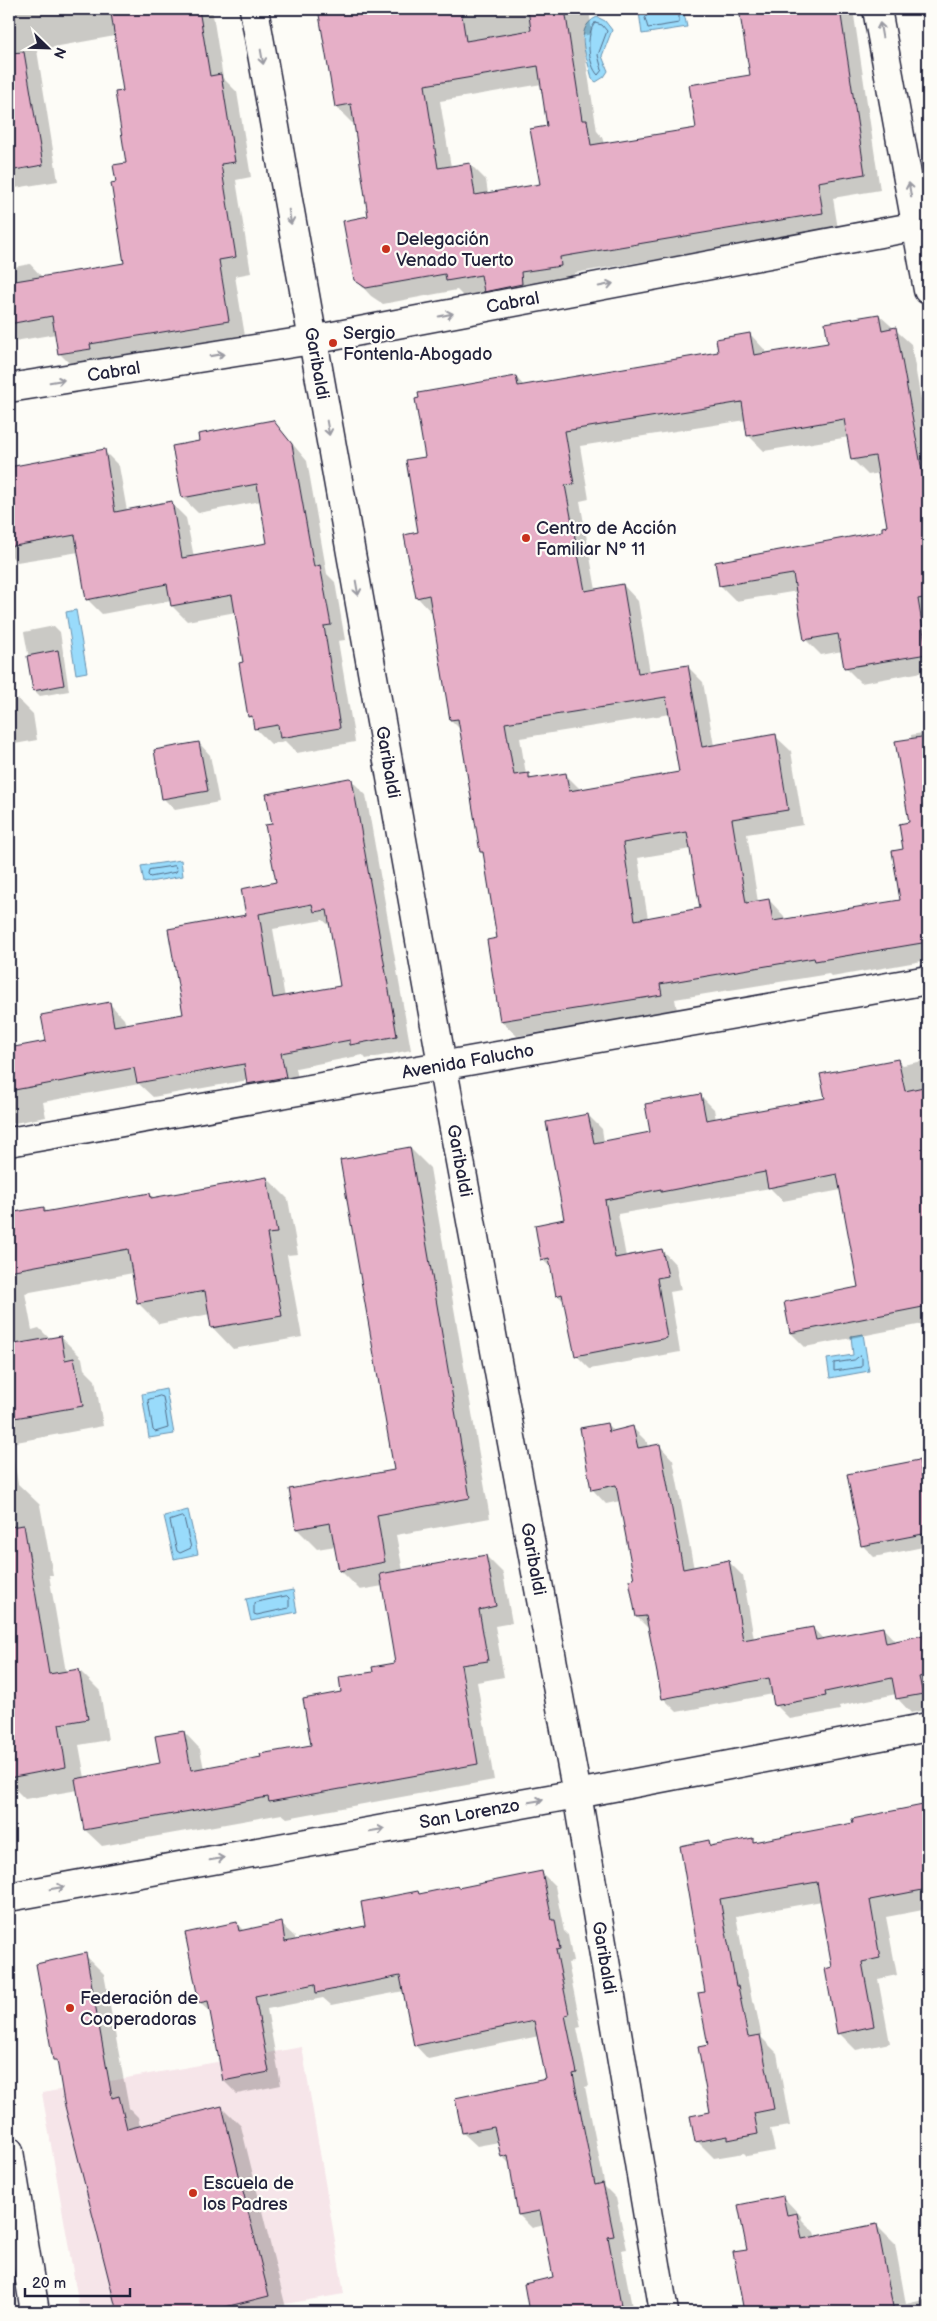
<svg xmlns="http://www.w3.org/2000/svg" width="937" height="2321" font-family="'Balsamiq Sans',sans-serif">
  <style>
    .built { fill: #f6e5e9 }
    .water { fill: #99dbfb; stroke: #6991ae }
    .shadow { fill: #0003; fill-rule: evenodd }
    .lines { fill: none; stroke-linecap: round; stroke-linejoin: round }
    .shore { stroke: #526c88; stroke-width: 1 }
    .building { fill: #e6afc7; stroke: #22223b; fill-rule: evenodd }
    .minor-casing { stroke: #22223b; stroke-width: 31 }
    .tertiary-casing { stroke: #22223b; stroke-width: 31 }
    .minor { stroke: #fdfcf7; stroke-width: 28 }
    .tertiary { stroke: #fdfcf7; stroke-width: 28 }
    .oneway { stroke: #9a9aa2 }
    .poi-dot { fill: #c8321e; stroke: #fdfcf7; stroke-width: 2 }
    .labels { text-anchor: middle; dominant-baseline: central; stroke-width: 4.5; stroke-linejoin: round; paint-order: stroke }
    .poi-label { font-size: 18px; fill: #22223b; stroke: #fdfcf7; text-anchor: start }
    .street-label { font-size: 18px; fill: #22223b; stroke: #fdfcf7 }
  </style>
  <rect width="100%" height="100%" fill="#fdfcf7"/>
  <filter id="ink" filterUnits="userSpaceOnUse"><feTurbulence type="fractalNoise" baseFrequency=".02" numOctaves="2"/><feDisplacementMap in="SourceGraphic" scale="10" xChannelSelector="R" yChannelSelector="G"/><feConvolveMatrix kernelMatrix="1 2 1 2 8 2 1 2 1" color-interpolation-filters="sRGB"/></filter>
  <g filter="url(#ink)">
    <path class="built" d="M302 2047 344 2294 238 2312H80L42 2093Z"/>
    <path class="water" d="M658 9H683L687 27 642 34 639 12Z
      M597 17 605 21 612 30 602 56 608 71 604 77 596 82 592 79C589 60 571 29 597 17Z
      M76 610 87 672 76 674 66 612Z
      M181 860 183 876 144 883 141 866Z
      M863 1334 869 1371 830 1378 827 1359 853 1355 851 1336Z
      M166 1389 174 1434 149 1438 142 1394Z
      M188 1510 198 1554 174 1559 164 1516Z
      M293 1590 297 1612 251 1621 246 1599Z"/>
    <path class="shadow" d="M9 9H212L223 78 237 92 251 177 236 180 251 273 235 276 245 336 105 360 75 369 59 353 56 334 9 342V268L30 264 43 278 125 264 118 183 128 164 124 92 115 36 37 50 58 181 9 189Z
      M320 9H589L592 34 582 36 597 131 602 137 604 144 698 129 751 76 740 9H853L880 190 833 198 838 229 575 273 576 282 501 307 486 292 463 296 457 290 383 304 371 296 355 279 370 217 355 122 352 123 336 107ZM542 84 548 127 541 185 488 194 486 180 470 164 451 167 440 101Z
      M879 315 911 344 928 439V671L861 683 845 667 842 651 821 655 805 639 798 591 736 601 721 586 884 532 888 527 880 473 868 475 852 459 849 437 764 451 749 436 746 420 580 446 589 499 580 501 596 590 623 585 638 601 650 673 688 667 703 682 714 746 775 736 791 751 803 825 747 834 758 902 769 900 784 916 785 920 901 901 905 850 910 823 911 735 928 732V960L832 977 829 974 675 999 677 1010 517 1036 501 1021 498 939 484 855 481 852 461 730 451 720 432 613 417 597 426 458 516 377 524 386 720 353 750 334 765 350 766 354 829 344ZM670 714 680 773 581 790 565 774 534 780 526 774 520 738ZM691 849 701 909 648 919 638 858Z
      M273 421 307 461 327 574 335 582 345 640 338 641 355 742 297 753 285 741 271 744 256 729 255 722 249 716 245 663 236 612 187 621 172 606 171 601 102 614 87 599 79 552 17 562 9 554V479L104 451 119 466 127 511 171 503 186 518 194 557 268 544 261 501 198 513 183 498 200 442Z
      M54 626 60 632 69 691 40 696 35 691 24 632Z
      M18 699 33 714 37 740 9 745V700Z
      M199 743 210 755 219 802 175 810 164 799 155 751Z
      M351 780 366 795 411 1050 366 1059 363 1055 296 1068 300 1092 263 1098 248 1080 153 1097 139 1084 43 1102 46 1117 9 1124V1049L47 1042 110 1004 124 1019 126 1025 184 1015 247 916 277 883 273 825ZM323 920 331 927 342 987 285 998 273 929Z
      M928 1060V1157L909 1161 917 1206 928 1204V1323L805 1347 791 1333 860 1288 841 1190 783 1201 770 1188 618 1214 626 1257 662 1250 676 1265 681 1290 670 1292 680 1352 590 1369 576 1355 566 1303 557 1295 552 1269 542 1259 565 1220 588 1115 602 1129 604 1142 652 1133 700 1095 714 1109 716 1120 827 1099 898 1061 903 1065Z
      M410 1148 430 1168 490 1518 396 1535 403 1571 486 1556 503 1573 512 1623 495 1626 504 1677 477 1682 494 1780 287 1818 282 1814 102 1846 85 1830 78 1790 25 1799 9 1783V1215L44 1208 48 1213 150 1194 155 1199 267 1178 288 1199 298 1254 287 1255 302 1337 233 1349 213 1328 210 1314 159 1324 138 1303 133 1273 25 1293 32 1330 39 1328 50 1339 61 1337 82 1358 84 1369 95 1380 103 1426 11 1443 18 1484 40 1505 53 1575H49L66 1672 79 1670 100 1691 108 1740 79 1745 85 1778 161 1764 184 1732 200 1749 204 1769 312 1746 343 1693 374 1673 397 1664 383 1586 360 1590 340 1570 336 1546 317 1549 297 1529 396 1471Z
      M607 1424 614 1432 633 1428 647 1442 648 1448 659 1445 673 1460 694 1569 729 1562 743 1576 754 1639 813 1628 824 1640 883 1628 896 1642 928 1635V1709L911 1713 897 1698 896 1694 839 1706 840 1710 790 1719 776 1705 773 1694 677 1712 663 1698 649 1629 637 1617 636 1580 620 1501 606 1504 592 1489Z
      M919 1462 928 1471V1546L874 1557 862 1545Z
      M928 1794V1909L886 1917 897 1975 878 1979 890 2043 856 2050 839 2033 834 1968 822 1901 736 1916 752 2001 755 2004 762 2038 777 2053 790 2126 770 2129 775 2151 747 2156 744 2153 714 2158 697 2141 711 2113 706 1993 709 1841 714 1847 752 1839 755 1843 854 1824 924 1806 922 1795Z
      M542 1873 555 1886 564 1931 568 1935 573 1962 568 1963 581 2027 577 2028 589 2086 585 2087 605 2187 616 2198 627 2249 621 2250 633 2312H531L526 2285 555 2278 545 2225 532 2228 519 2215 511 2165 502 2156 499 2142 477 2146 463 2133 457 2099 548 2080 539 2036 428 2059 415 2045 404 1991 331 2005 323 1998 267 2009 281 2085 237 2094 224 2081 211 2013 200 2003 237 1924 244 1931 281 1924 295 1937V1941L367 1927 418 1892 421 1895 459 1889Z
      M85 1955 104 1974 129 2108 138 2117 140 2127 222 2107 241 2126 287 2312H118L65 2102 59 2064 54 2060Z
      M783 2197 801 2216 802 2220 814 2232 816 2238 877 2226 895 2244 906 2304 928 2299V2312H746L734 2253 748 2251Z"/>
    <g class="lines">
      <path class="shore" d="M650 9 649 13 645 18 648 28 679 23V9
        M595 23 602 25 607 31 598 55 602 70 598 75C588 65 585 34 595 23Z
        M175 866 177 870 176 872 150 877 148 875 149 870Z
        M860 1356 862 1358V1367L834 1371V1363L854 1360Z
        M160 1396 163 1397 168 1428 155 1432 153 1430 148 1400Z
        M182 1517 184 1518 191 1548 180 1553 177 1551 170 1521Z
        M287 1596 289 1598V1608L257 1615 254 1614V1603Z"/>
    </g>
    <path class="building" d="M138 9H199L210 76 221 74 235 162 221 164 236 257 219 260 229 321 90 344 91 349 58 354 52 316 9 324V282L124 263 111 183 116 182 113 165 126 163 115 92 123 91 111 13Z
      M318 9H461L466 41 531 30 528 9H565L582 120H587L591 145 696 128 689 85 750 75 739 9H840L865 174 818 182 823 213 560 257 561 266 521 272 522 284 484 292 481 275 446 281 445 274 366 288 354 280 343 221 368 216 351 104 335 107ZM538 66 547 126 530 129 540 184 475 195 470 163 438 168 425 85Z
      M24 52 43 165 9 171V53Z
      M879 314 882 330 896 327 928 504V597L918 599 927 654 844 668 838 634 804 640 793 574 719 586 715 562 882 531V527L887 526 875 456 851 460 844 419 747 436 742 402 565 431 574 484 565 485 585 591 623 584 638 673 688 665 702 747 776 734 788 810 732 819 746 903 769 899 773 921 900 900 892 851 903 849 899 824 909 822 895 741 928 736V942L815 961 814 958 660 984 662 995 500 1021 487 940 497 938 483 852H480L458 719 450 720 429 595 416 598 404 535 418 532 406 460 425 457 415 399 419 398 418 393 516 376 518 386 718 352 716 339 750 333 754 355 828 343 825 323ZM666 697 679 772 569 791 566 773 529 779V773L514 775 505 723ZM687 832 700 908 635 920 623 843Z
      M273 420 292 444 314 567 320 565 331 625 324 626 340 728 280 738 278 725 254 729 252 716 248 717 239 663 243 662 232 595 171 606 167 584 86 600 75 535 9 547V467L105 449 115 512 172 501 182 558 267 543 257 484 182 498 172 446 199 441 198 434Z
      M58 650 64 685 33 691 27 656Z
      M199 742 208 791 162 799 154 750Z
      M349 778 352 779 397 1036 350 1045V1040L281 1053 286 1077 247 1084 244 1064 137 1083 134 1068 9 1091V1048L46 1041 41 1015 110 1002 114 1026 183 1014 168 929 246 915 241 889 276 882 265 825 272 824 266 794ZM312 904 314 912 327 910 340 986 273 998 259 914Z
      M898 1059 905 1091 928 1086V1306L790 1333 784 1302 858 1287 837 1174 768 1188 765 1172 661 1192V1189L605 1200 615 1258 662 1249 668 1276 657 1278 667 1338 575 1356 562 1294 556 1296 549 1258 541 1260 535 1225 564 1219 546 1122 588 1114 594 1143 650 1132 645 1104 701 1094 706 1120 825 1098 820 1074Z
      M410 1147 470 1498 377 1515 385 1562 339 1571 330 1523 296 1529 289 1489 394 1470 340 1160Z
      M267 1177 277 1233 267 1234 282 1316 211 1328 205 1291 137 1303 128 1249 9 1271V1213L44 1207V1212L150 1193 151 1198Z
      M61 1336 65 1360 74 1358 83 1406 9 1419V1345Z
      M607 1423 609 1432 633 1426 638 1448 660 1444 683 1569 729 1560 743 1640 813 1627 816 1640 883 1627 886 1643 928 1634V1675L919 1677 923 1694 896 1699 892 1678 825 1692 826 1696 774 1706 769 1678 662 1699 646 1616 636 1617 629 1580 634 1579 616 1485 591 1490 580 1428Z
      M919 1460 928 1507V1533L861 1546 847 1474Z
      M24 1525 49 1674 79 1669 88 1719 59 1724 66 1767 9 1778V1527Z
      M486 1555 496 1606 479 1610 488 1661 461 1665 478 1764 269 1802 268 1797 84 1830 75 1779 160 1763 155 1736 184 1731 191 1770 261 1757 260 1754 311 1745 303 1699 341 1692 339 1677 373 1672 372 1667 395 1663 380 1574Z
      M928 1804V1889L870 1900 880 1958 862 1962 874 2026 837 2034 825 1969 832 1967 817 1882 720 1899 736 1986H738L748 2037 760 2035 774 2109 754 2113 758 2134 728 2140V2136L695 2142 690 2116 710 2112 698 2047 708 2045 698 1993 705 1992 680 1846 709 1840 710 1846 753 1838V1842L853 1823 852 1819Z
      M542 1871 552 1920H555L560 1949 556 1950 569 2014 565 2015 577 2073 573 2074 595 2185 603 2183 614 2236 608 2237 621 2305 613 2307 614 2312H529L524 2284 553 2277 540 2211 518 2215 508 2155 501 2157 494 2127 462 2133 455 2098 546 2079 534 2021 414 2046 400 1976 316 1993 315 1984 255 1996 269 2072 223 2081 208 2001 199 2003 185 1933 237 1922 239 1931 282 1922 285 1942 365 1926 361 1902 418 1891 419 1894 458 1886V1888Z
      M86 1953 112 2098 119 2096 127 2129 222 2106 269 2296 205 2312H117L64 2102 57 2060H53L36 1964Z
      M783 2196 787 2215 797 2213 802 2239 877 2224 894 2312H744L733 2252 747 2250 738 2205Z"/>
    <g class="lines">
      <defs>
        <g id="minor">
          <path id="s1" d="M254 9 442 1064 577 1794 664 2312"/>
          <path d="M877 9 928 290"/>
          <path id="s2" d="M9 388 312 340 928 224"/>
          <path id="s3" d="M9 1142 928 980"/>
          <path id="s4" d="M9 1897 577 1794 928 1727"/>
        </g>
        <path id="tertiary" d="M9 2151 35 2312"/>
      </defs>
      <use href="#minor" class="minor-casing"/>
      <use href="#tertiary" class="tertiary-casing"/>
      <use href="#minor" class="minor"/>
      <use href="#tertiary" class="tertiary"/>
    </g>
    <defs><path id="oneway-shaft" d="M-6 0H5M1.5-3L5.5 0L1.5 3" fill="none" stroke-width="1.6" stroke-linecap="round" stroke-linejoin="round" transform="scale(1.25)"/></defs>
    <g class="oneway">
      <use href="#oneway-shaft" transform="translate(881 30) rotate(-100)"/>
      <use href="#oneway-shaft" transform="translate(262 57) rotate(80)"/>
      <use href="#oneway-shaft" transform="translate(910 190) rotate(-100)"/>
      <use href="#oneway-shaft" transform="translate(290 217) rotate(80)"/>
      <use href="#oneway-shaft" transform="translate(606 285) rotate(-11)"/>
      <use href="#oneway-shaft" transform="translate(446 315) rotate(-11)"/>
      <use href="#oneway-shaft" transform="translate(217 355) rotate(-9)"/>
      <use href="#oneway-shaft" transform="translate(57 381) rotate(-9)"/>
      <use href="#oneway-shaft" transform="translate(328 428) rotate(80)"/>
      <use href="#oneway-shaft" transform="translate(357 588) rotate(80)"/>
      <use href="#oneway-shaft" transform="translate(536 1801) rotate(-10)"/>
      <use href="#oneway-shaft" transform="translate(377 1830) rotate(-10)"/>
      <use href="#oneway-shaft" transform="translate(217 1859) rotate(-10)"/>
      <use href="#oneway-shaft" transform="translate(57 1888) rotate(-10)"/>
    </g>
  </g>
  <g class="poi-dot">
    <circle cx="386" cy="249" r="5"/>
    <circle cx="333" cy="343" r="5"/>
    <circle cx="526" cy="538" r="5"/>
    <circle cx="70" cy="2008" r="5"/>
    <circle cx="193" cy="2193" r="5"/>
  </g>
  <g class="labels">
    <g class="poi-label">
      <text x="396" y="239">Delegación<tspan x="396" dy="21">Venado Tuerto</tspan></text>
      <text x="343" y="333">Sergio<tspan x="343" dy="21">Fontenla-Abogado</tspan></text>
      <text x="536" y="528">Centro de Acción<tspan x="536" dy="21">Familiar Nº 11</tspan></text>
      <text x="80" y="1998">Federación de<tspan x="80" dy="21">Cooperadoras</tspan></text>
      <text x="203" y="2183">Escuela de<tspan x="203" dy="21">los Padres</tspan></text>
    </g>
    <g class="street-label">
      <text stroke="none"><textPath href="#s2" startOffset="511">Cabral</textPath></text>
      <text stroke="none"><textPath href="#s1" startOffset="360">Garibaldi</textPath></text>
      <text stroke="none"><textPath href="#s2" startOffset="106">Cabral</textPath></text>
      <text stroke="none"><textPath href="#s1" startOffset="765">Garibaldi</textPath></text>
      <text stroke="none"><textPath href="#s3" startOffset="466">Avenida Falucho</textPath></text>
      <text stroke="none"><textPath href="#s1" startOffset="1170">Garibaldi</textPath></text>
      <text stroke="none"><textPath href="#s1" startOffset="1575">Garibaldi</textPath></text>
      <text stroke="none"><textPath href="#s4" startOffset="468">San Lorenzo</textPath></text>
      <text stroke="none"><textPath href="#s1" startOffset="1980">Garibaldi</textPath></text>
    </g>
  </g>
  <rect width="937" height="2321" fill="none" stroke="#fdfcf7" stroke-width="30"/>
  <rect x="15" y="15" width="907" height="2291" fill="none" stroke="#22223b" stroke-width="2" filter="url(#ink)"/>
  <g transform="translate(48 48) rotate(113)" stroke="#fdfcf7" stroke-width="4" paint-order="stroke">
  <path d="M0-4L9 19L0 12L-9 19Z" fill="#22223b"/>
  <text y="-8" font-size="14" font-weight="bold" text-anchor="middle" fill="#22223b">N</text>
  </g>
  <path d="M25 2288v8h105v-8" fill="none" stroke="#22223b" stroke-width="2.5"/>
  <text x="32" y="2288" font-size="15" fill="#22223b" stroke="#fdfcf7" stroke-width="4" paint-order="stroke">20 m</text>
</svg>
